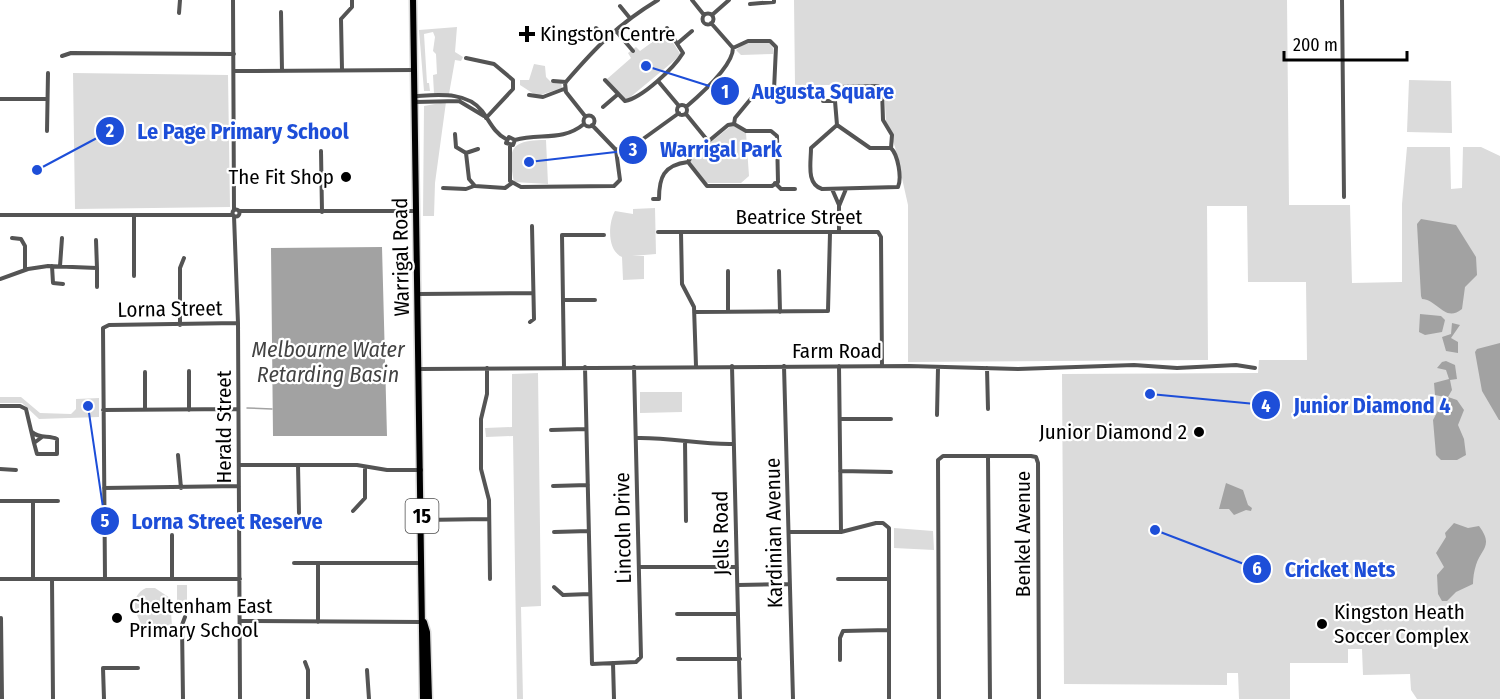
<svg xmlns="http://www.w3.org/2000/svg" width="1500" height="699" font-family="'Fira Sans Condensed',sans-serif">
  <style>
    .green { fill: #dbdbdb }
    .water { fill: #a2a2a2 }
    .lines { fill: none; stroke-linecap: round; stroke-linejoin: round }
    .stream { stroke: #a2a2a2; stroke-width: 1.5 }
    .trunk-casing { stroke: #dbdbdb; stroke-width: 9 }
    .minor { stroke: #545454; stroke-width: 4 }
    .trunk { stroke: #000; stroke-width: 6 }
    .poi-dot { fill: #000; stroke: #fff; stroke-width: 2 }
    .labels { text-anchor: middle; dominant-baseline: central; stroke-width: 4.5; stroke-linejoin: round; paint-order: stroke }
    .shield { fill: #fff; stroke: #4c4c4c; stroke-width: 1.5 }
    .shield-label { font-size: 20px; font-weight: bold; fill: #000 }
    .poi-label { font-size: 21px; fill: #000; stroke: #fff; text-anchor: start }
    .street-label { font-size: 21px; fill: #000; stroke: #fff }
    .water-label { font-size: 22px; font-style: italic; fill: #434343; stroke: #fff }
    .leader { fill: none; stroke: #1d4ed8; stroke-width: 2 }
    .callout-dot { fill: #1d4ed8; stroke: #fff; stroke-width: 2 }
    .mark-label { font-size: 18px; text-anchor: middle; font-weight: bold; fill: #fff }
    .callout-label { font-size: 22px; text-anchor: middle; font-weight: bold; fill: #1d4ed8; stroke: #fff; stroke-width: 4.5; stroke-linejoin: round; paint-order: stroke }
  </style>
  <rect width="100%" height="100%" fill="#fff"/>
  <path class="green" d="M794 0H1287L1289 205H1350L1352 283 1402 282V204L1407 147H1450L1451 189 1462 188 1463 147H1481L1500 156V699H1417L1411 690 1410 674 1363 675 1362 649H1348V663H1290V699H1239L1238 673H1227V685L1064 684 1062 374 1258 373 1259 360H1307L1306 282H1248L1247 206H1207L1208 360 908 362V205L895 147 886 122 884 85H795Z
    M457 27 455 52 463 57 461 61 455 60 449 94H434L433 75 437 74 436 54 433 51 435 37 433 32 424 34 427 83H429L430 91H424L419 30Z
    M666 32 681 55 628 99 622 98 607 79 631 58 628 53 636 47 640 51Z
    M745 43H769L773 48V54L741 55 736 50Z
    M534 64 545 66 546 77 551 82H561L562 88 537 96 520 85V80H529Z
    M73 73 228 75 230 207 75 209Z
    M1409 80 1451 81 1452 133 1407 132Z
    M446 102 435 183 434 216H423L424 106Z
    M732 125 746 133 749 176 741 183H706L690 162 691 158Z
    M546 140 548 184 514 182C507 148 511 140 546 140Z
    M655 208 656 254 632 256H644V279L623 280 622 257C607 251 608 223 615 211L633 214V209Z
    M538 373 541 606 521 607 523 699H517L513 436 486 437 485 428 512 427V374Z
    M640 392H682V412L640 413Z
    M0 397H21L40 413 71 414 76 409V399L99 398V417L39 419 22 403H0Z
    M894 528 933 531 934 550 894 548Z
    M177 585H187V608L177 612Z
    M146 588H155L170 598 172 626 170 638H151C141 625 123 599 146 588Z"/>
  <path class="water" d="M1421 219 1456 225 1476 257 1477 275 1465 287 1462 309C1445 323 1438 300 1422 299L1421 296 1417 224Z
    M382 247 387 436H273L271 248Z
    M1420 314 1441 316 1445 320 1442 332 1425 335 1419 332Z
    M1452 323 1460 325 1451 338 1458 342V353L1446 351 1442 337 1451 334Z
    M1500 343V420H1499L1482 391 1475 352 1477 349Z
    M1446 361 1455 365 1457 379 1450 380 1452 390 1448 397 1457 400 1464 410 1458 425 1464 439 1466 455 1457 460H1441L1436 455 1433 420 1442 403 1446 402 1445 397 1435 395 1434 383 1449 379 1446 370 1437 368 1442 362Z
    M1226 483 1243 490 1248 505 1252 508 1251 511 1246 510 1234 515 1229 509H1219Z
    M1454 523 1468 528 1479 526C1494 546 1481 549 1476 565 1474 571 1473 578 1473 584L1456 592 1447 601H1442L1438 594 1437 575 1444 567 1436 553 1446 537 1445 533Z"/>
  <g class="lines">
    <path class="stream" d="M247 408 272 409"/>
    <defs>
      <path id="trunk" d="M413 0 423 699
        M424 622 427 632 429 699"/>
    </defs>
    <use href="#trunk" class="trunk-casing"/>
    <path class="minor" d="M233 0 234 210
      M692 0 704 15
      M1342 0 1344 197
      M750 4 774 2V0
      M620 6 629 17
      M281 12 282 71
      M179 13 180 0
      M702.5 19a5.5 5.5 0 1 1 11 0a5.5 5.5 0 1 1-11 0Z
      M712 15 729 0
      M596 28 605 37
      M616 31 633 51
      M678 43 692 31
      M733 48 748 41H770L776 47 774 90 754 95 735 118 734 124
      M62 56 71 53 234 54
      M466 58 494 64 513 80V89L486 118
      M342 70 341 19 352 7V0
      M234 71 414 70
      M605 80 625 101C642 98 674 68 683 53L667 28
      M553 81 566 82
      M658 81 679 106
      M529 95 543 97 564 89
      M415 96C437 95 467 91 482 111 489 120 494 133 506 139
      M0 99H47
      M823 101H835
      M415 102 459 101 484 116
      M677 110a5 5 0 1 1 10 0a5 5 0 1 1-10 0Z
      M603 107 617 95
      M686 107C700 95 733 66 733 48L711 23
      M686 114 708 141
      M583.5 121a5.5 5.5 0 1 1 11 0a5.5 5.5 0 1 1-11 0Z
      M585 116 566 92 565 83C596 47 618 24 658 0
      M734 124 746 131H771L777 136 778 182 772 186H707L688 162 692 155 728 125Z
      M592 125 616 150 643 139 679 113
      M837 125 870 148H891C898 155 902 178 898 187L822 189C806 184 811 163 811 148Z
      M837 125 835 101 839 87 878 86 882 90 883 120 892 135 891 148
      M47 131 48 73
      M455 134 456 147 466 153 469 179 475 186 505 188 512 183
      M515 140 513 145 506 143 509 137 515 140C540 133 562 142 584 124
      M510 146V181L521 187 614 186 620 180 616 150
      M321 151 322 212
      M466 153 478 149
      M775 183 781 189H795
      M443 188 466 189 474 186
      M832 189 839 205
      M653 199H659C659 178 663 165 688 162
      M232.5 213a3.5 3.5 0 1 1 7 0a3.5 3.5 0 1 1-7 0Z
      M240 211H416
      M0 215H233
      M134 215V276
      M234 216 238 323 240 699
      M658 232H878L881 237 882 366
      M681 232 682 284 694 307 696 366
      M839 232V206L846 189
      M12 238 21 239 25 246V270
      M52 266 53 283 63 284
      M60 266 62 238
      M97 268V287
      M728 271V312
      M779 271 780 312
      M0 279 28 269 48 266 97 268 96 240
      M418 294 533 293
      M564 300H595
      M694 312 828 311 830 233
      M530 322 534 319 532 226
      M180 325V268L184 258
      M732 366 740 699
      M784 366 793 699
      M839 366 841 532
      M564 367 562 235H604
      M585 367 592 664 636 662 641 657 634 367
      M487 368V394L481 419V469L489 500 490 579
      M987 368 988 409
      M420 369 909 366 1018 369 1134 365 1177 368 1236 365 1255 368
      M145 372V410
      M0 406H20L26 409 34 443
      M103 410 238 409
      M189 410V371
      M937 415 938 368
      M840 419H891
      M551 430 586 429
      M32 432C39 439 49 435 57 439V454H37L34 443 42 437
      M636 438C670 437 701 445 734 444
      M685 441 686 521
      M178 455 181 488
      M988 456 990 699
      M239 465H357L387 470H421
      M298 465 299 513
      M0 469 16 470
      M840 471 891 472
      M553 486 588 485
      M104 488 239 486
      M0 501H58
      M353 511 365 498V467
      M422 520 489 519
      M554 532 589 531
      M789 532H841L876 523H883L889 528V699
      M294 563H422
      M639 567H737
      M0 579H240
      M33 579V501
      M52 579 53 699
      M105 579 103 328 109 325 238 323
      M172 579V535
      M838 579H889
      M738 585 790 584
      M554 587 563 595 590 594
      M677 614H738
      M1 618 2 699
      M240 621 422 622
      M318 622V563
      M678 659H740
      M840 660V638L843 631 889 630
      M305 662 308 670V699
      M613 663 614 699
      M367 670 369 699
      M104 699 103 668H138
      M183 699 182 625 185 617
      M939 699 938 460 943 456H1031L1036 457 1038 463 1039 699"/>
    <use href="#trunk" class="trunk"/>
  </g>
  <g class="poi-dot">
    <path d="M524 25h6v6h6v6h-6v6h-6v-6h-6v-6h6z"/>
    <circle cx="346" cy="177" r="6"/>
    <circle cx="1199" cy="432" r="6"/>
    <circle cx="117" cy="618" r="6"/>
    <circle cx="1322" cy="624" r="6"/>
  </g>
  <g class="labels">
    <rect class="shield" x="405.5" y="499" width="33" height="34" rx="4.5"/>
    <g class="shield-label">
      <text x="422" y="516">15</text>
    </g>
    <g class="poi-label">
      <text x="540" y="34">Kingston Centre</text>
      <text x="334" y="177" text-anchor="end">The Fit Shop</text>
      <text x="1187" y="432" text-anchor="end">Junior Diamond 2</text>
      <text x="129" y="606">Cheltenham East<tspan x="129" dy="24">Primary School</tspan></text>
      <text x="1334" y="612">Kingston Heath<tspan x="1334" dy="24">Soccer Complex</tspan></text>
    </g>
    <g class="street-label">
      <text x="799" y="217">Beatrice Street</text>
      <text transform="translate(401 257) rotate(-91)">Warrigal Road</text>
      <text transform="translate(170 309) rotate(-1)">Lorna Street</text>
      <text x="837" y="351">Farm Road</text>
      <text transform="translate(224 427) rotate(-90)">Herald Street</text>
      <text transform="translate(623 528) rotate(-91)">Lincoln Drive</text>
      <text transform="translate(721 533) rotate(-91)">Jells Road</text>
      <text transform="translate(774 533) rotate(-91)">Kardinian Avenue</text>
      <text transform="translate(1023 534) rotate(-90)">Benkel Avenue</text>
    </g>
    <g class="water-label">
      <text x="328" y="349">Melbourne Water<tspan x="328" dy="25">Retarding Basin</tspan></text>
    </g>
  </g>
  <path class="leader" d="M646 66L725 91M37 170L110 131M529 162L633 150M1150 394L1266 405M88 406L105 521M1155 530L1257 569"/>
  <g class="callout-dot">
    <circle cx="646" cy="66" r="6"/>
    <circle cx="37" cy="170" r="6"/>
    <circle cx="529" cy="162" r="6"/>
    <circle cx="1150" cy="394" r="6"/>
    <circle cx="88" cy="406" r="6"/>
    <circle cx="1155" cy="530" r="6"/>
    <circle cx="725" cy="91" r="15"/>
    <circle cx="110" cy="131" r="15"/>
    <circle cx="633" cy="150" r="15"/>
    <circle cx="1266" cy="405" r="15"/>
    <circle cx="105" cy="521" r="15"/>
    <circle cx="1257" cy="569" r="15"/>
  </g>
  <g class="mark-label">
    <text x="725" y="98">1</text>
    <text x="110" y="137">2</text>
    <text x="633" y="156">3</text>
    <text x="1266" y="412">4</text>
    <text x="105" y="527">5</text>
    <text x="1257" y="575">6</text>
  </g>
  <g class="callout-label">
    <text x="823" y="99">Augusta Square</text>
    <text x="243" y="139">Le Page Primary School</text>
    <text x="721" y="157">Warrigal Park</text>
    <text x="1372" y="413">Junior Diamond 4</text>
    <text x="227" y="529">Lorna Street Reserve</text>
    <text x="1340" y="577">Cricket Nets</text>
  </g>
  <path d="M1284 51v9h123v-9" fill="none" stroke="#000000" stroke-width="3"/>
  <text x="1293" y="51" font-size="18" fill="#000000" stroke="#ffffff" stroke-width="4.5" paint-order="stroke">200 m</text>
</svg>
